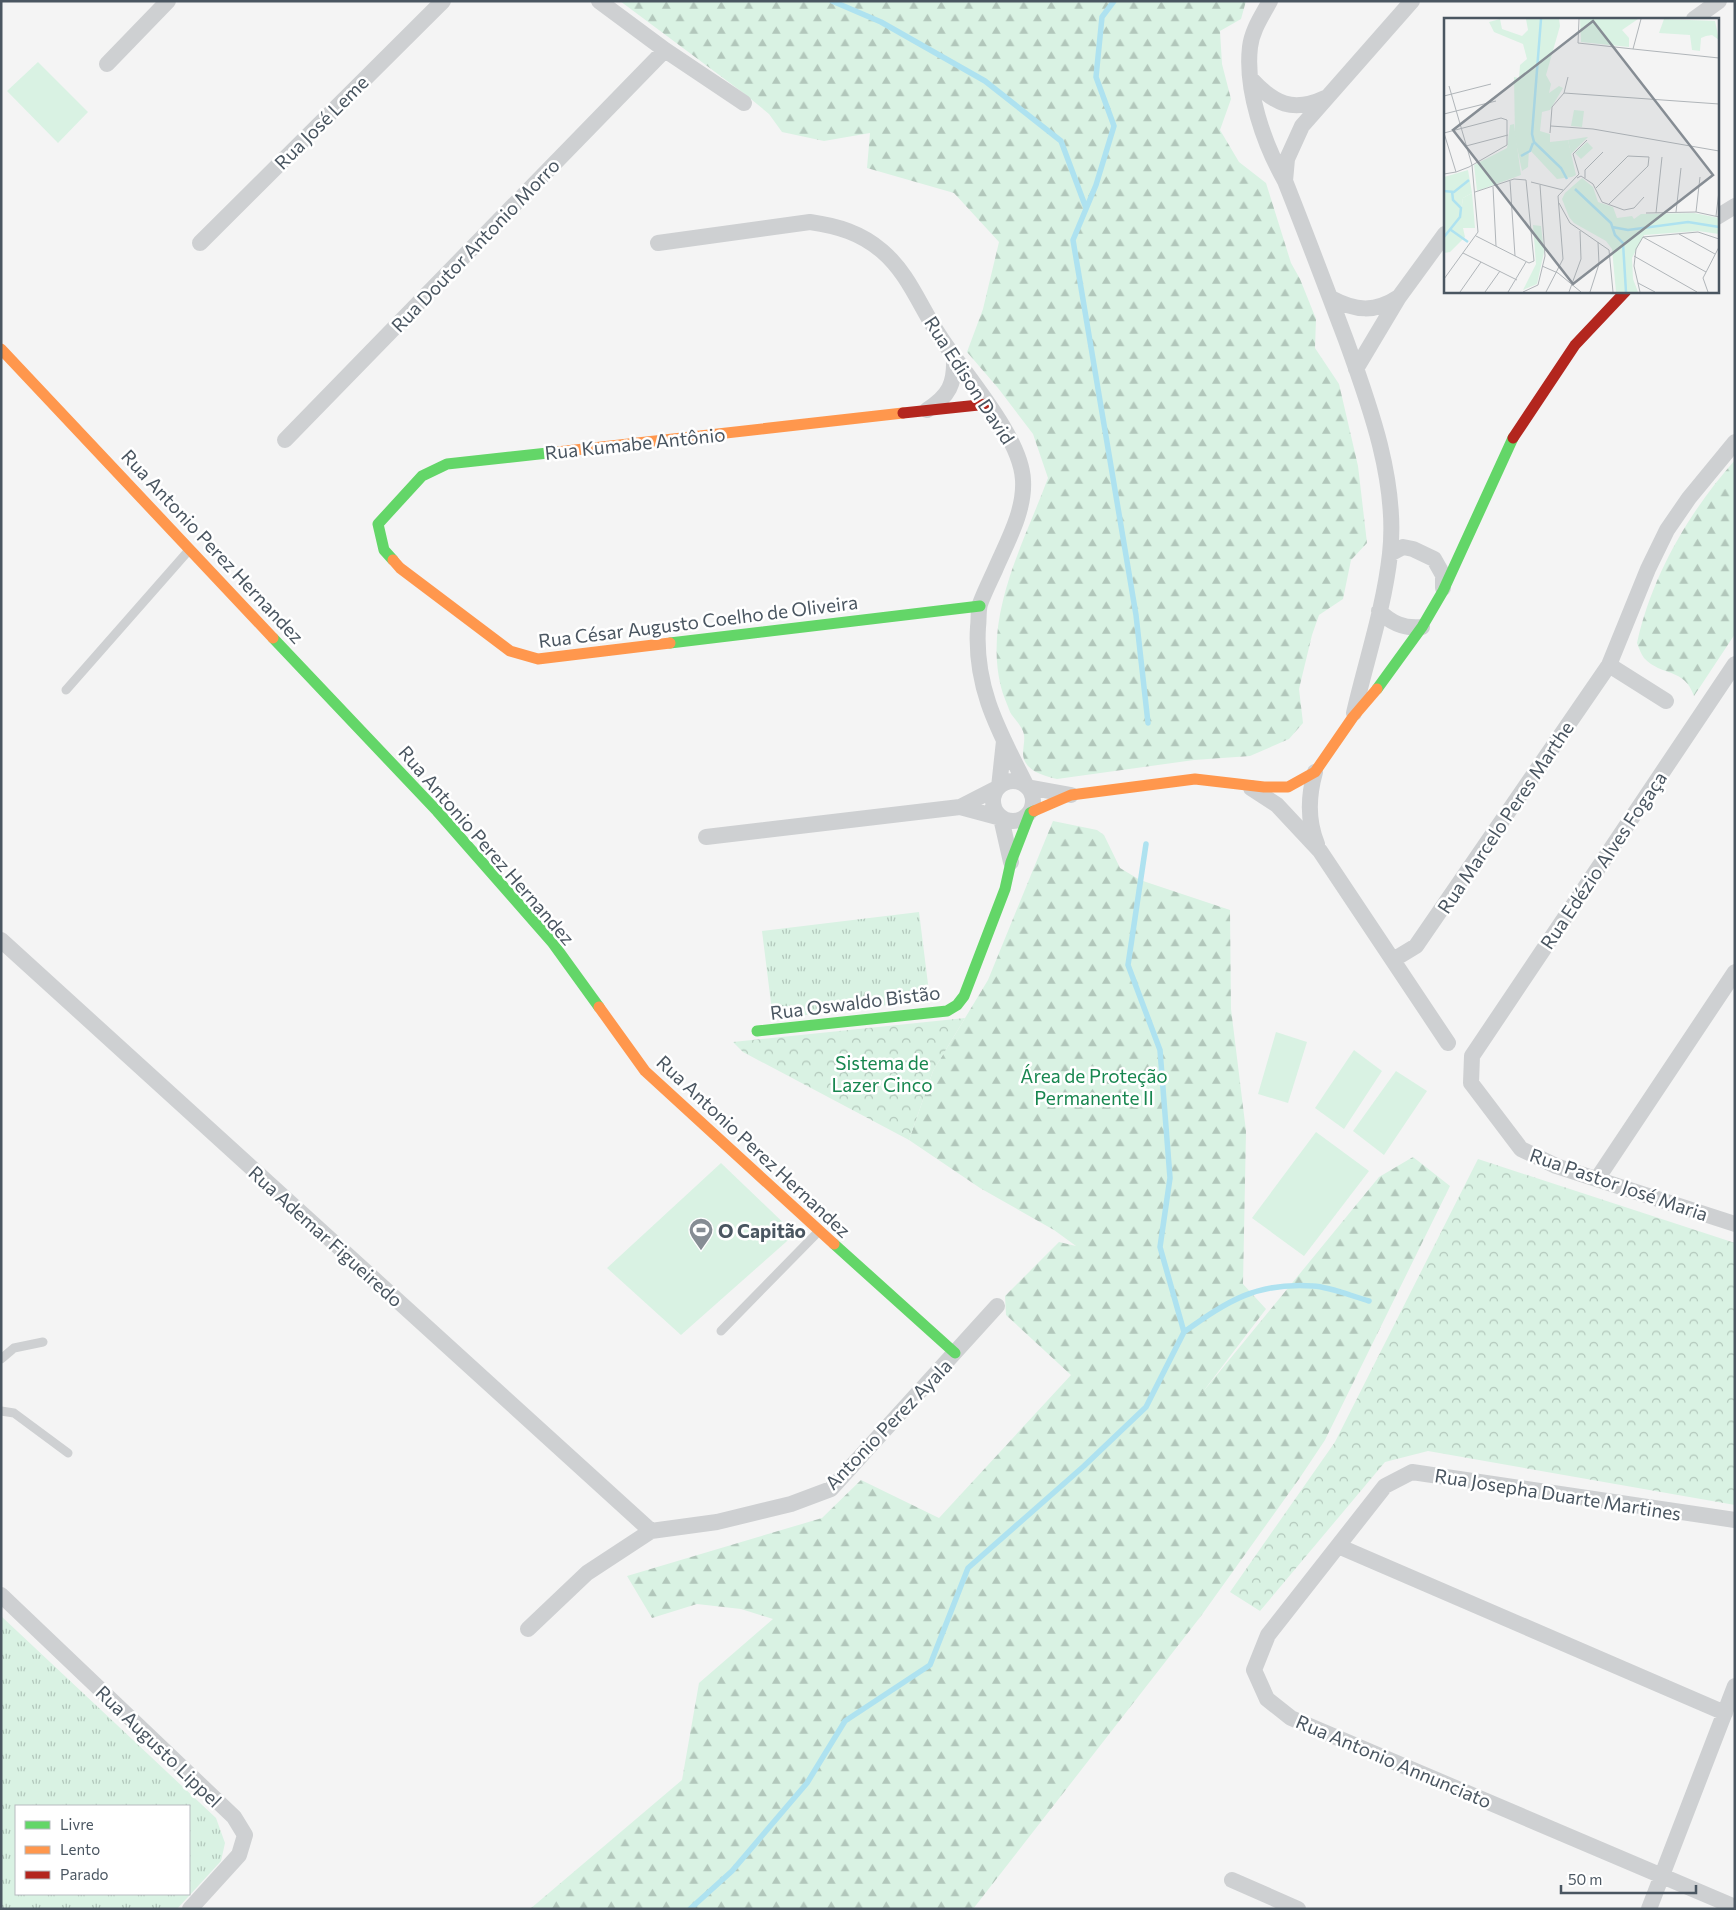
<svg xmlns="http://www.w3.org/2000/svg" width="1736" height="1910" font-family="Commissioner,sans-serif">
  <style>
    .grass { fill: url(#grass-tufts); fill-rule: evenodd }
    .forest { fill: url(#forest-firs) }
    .park { fill: url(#park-crowns) }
    .pitch { fill: #d9f2e3 }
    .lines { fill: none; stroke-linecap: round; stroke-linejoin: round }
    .stream { stroke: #aee2f0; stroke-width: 5.5 }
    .lane { stroke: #ced0d2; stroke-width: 9 }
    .street { stroke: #ced0d2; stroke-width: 16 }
    .fast { stroke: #63d668; stroke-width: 11 }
    .slow { stroke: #ff974d; stroke-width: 11 }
    .jam { stroke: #b3261e; stroke-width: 11 }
    .labels { text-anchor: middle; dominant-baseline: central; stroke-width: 5; stroke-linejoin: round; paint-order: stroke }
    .street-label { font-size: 19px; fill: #4a5661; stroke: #fff }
    .park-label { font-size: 19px; fill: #17864f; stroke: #fff }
    .poi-label { font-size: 19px; font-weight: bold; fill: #4a5661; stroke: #fff; text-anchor: start }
    .inset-river { fill: none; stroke: #aee2f0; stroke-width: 2.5 }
    .inset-road { fill: none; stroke: #b0b5b9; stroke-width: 1 }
    .view { fill: #868d94; fill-opacity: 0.15; stroke: #868d94; stroke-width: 2.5 }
    .inset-edge { fill: none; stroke: #4a5661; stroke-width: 2.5 }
  </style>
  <defs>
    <pattern id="grass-tufts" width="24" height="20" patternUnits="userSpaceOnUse" patternTransform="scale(1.25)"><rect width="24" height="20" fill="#d9f2e3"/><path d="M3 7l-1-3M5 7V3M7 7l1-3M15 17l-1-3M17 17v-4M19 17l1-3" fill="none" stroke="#b2c7bb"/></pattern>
    <pattern id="forest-firs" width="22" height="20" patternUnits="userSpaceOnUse" patternTransform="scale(1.25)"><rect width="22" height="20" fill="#d9f2e3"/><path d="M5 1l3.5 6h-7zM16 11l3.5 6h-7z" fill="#b2c7bb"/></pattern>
    <pattern id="park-crowns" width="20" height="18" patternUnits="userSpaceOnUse" patternTransform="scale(1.25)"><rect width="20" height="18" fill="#d9f2e3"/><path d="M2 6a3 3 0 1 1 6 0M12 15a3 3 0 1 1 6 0" fill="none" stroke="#b2c7bb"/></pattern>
  </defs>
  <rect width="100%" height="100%" fill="#f4f4f4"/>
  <path class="grass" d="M919 912 930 1000 773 1019 762 931Z
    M1 1616 216 1818 225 1843 221 1861 177 1909H1ZM16 1806H189V1894H16Z"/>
  <path class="forest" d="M620 1H1246L1241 19 1220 31 1222 64 1231 99 1220 130 1239 162 1266 183 1291 263 1300 279 1316 319 1315 348 1339 384 1358 466 1367 543 1351 560 1343 599 1319 615 1312 635 1299 689 1303 723 1289 739 1250 756 1194 760 1057 779C1044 776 1024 771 1023 754 1023 748 1025 740 1024 735 1023 727 1014 719 1010 712 1007 704 1003 695 1001 687 983 615 1024 543 1048 478L1033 434 998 388 967 352 983 309 999 242 954 193 867 168 870 133 824 141 782 132 769 114 746 95Z
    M1735 460V634L1694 696C1684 667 1662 677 1644 658 1641 654 1639 648 1637 643 1652 575 1689 512 1735 460Z
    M1053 821 1097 830 1104 835 1120 868 1140 880 1230 910 1231 1009 1246 1131 1243 1284 1266 1309 1202 1393 1379 1177 1413 1157 1450 1186 1325 1440 1299 1479 1201 1616 973 1909H530L682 1780 699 1683 773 1619 741 1609 697 1604 652 1618 627 1576 822 1518 861 1480 939 1518 1071 1375 1006 1315 1005 1296 1059 1242 1076 1246 1054 1230 980 1188 909 1140 933 1071 988 980Z"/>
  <path class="park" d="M965 1018 933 1071 909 1140 743 1052 733 1042Z
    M1478 1159 1735 1243V1505L1428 1451 1385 1462 1260 1611 1230 1592 1335 1442Z"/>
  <path class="pitch" d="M38 62 88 112 58 143 7 91Z
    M1276 1032 1307 1042 1288 1103 1258 1094Z
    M1354 1050 1382 1071 1344 1129 1315 1108Z
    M1396 1071 1427 1091 1384 1155 1353 1131Z
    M1316 1132 1369 1171 1304 1256 1252 1218Z
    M721 1163 795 1234 681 1335 607 1268Z"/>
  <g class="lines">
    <path class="stream" d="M832 1 881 22 985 81 1061 141 1086 208
      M1114 1 1102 17 1096 77 1114 126 1096 185 1073 240 1136 615 1148 723
      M1184 1332C1228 1301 1256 1282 1313 1286 1331 1287 1351 1296 1369 1301
      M690 1909 732 1871 807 1783 845 1721 930 1665 968 1568 1084 1466 1146 1407 1184 1332 1160 1247 1170 1178 1160 1050 1128 965 1146 844"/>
    <path class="lane" d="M66 690 190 549
      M721 1331 819 1231
      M1 1359 14 1348 43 1342
      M1 1411 14 1413 68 1453"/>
    <path class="street" d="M599 1 665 50 744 103
      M1270 1C1262 16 1252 30 1250 47 1245 90 1264 144 1285 181 1306 234 1326 287 1346 340 1370 406 1398 483 1390 554 1384 608 1366 661 1354 713
      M1694 19 1719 1
      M107 64 168 1
      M1251 79C1274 104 1293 113 1325 98
      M1285 181 1287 159 1302 126 1412 1
      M1717 217 1735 206
      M200 243 443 1
      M658 243 810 222C838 226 861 233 882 251 909 274 920 307 939 335 963 373 1021 436 1023 480 1025 511 1007 542 995 570 990 581 984 593 980 604 978 611 979 620 978 627 974 689 1000 733 1027 787L1071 795
      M1331 298C1355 311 1375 313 1399 297
      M1356 369 1399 297 1445 234
      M927 410C949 396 955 384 954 358
      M285 440 665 50
      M1390 554 1403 547 1413 549 1434 559 1443 575V588
      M1379 611C1391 623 1404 629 1422 627
      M1735 664 1472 1056 1471 1083 1521 1149 1556 1166 1735 1224
      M1609 665 1666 701
      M1315 772C1308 797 1307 820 1317 844
      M993 801a20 20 0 1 1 40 0a20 20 0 1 1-40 0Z
      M1251 788 1277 805 1320 851 1448 1043
      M960 807 1001 818 1011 862
      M706 837 960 807 999 787 1004 741
      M1 940 651 1531
      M1393 960 1416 946 1609 665 1648 569 1667 530 1689 498 1735 442
      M1597 1179 1735 972
      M1735 1520 1412 1472 1385 1486 1268 1635 1254 1670 1267 1699 1291 1718 1735 1907
      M1338 1546 1725 1713
      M1 1595 234 1817 245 1835 239 1855 190 1909
      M528 1629 587 1573 651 1531 717 1522 791 1504 831 1489 997 1306
      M1232 1880 1298 1909
      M1649 1909 1735 1686"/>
    <path class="fast" d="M393 560 384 550 378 524 422 476 447 464 557 452
      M273 638 437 811 552 942 599 1007
      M670 643 980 606
      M1377 689 1422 627 1443 591 1513 438
      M757 1031 947 1011 957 1005 964 996 1005 889 1011 862 1030 813 1034 811
      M834 1244 955 1353"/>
    <path class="slow" d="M1 349 273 638
      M557 452 903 413
      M393 560 400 568 510 651 538 659 670 643
      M1034 811 1071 795 1195 779 1264 787H1288L1315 772 1353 717 1377 689
      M599 1007 645 1071 834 1244"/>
    <path class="jam" d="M903 413 988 404
      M1513 438 1575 345 1626 291"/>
  </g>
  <defs>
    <symbol id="stadium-pin" viewBox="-11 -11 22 30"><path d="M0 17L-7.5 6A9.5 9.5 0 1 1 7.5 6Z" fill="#868d94" stroke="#fff"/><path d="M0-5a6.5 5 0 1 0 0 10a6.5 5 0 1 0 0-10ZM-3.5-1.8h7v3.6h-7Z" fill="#fff"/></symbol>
  </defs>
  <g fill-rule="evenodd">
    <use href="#stadium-pin" x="687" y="1216" width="28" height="38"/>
  </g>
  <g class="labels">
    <g class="street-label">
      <text transform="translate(321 122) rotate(-45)">Rua José Leme</text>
      <text transform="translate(475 245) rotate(-46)">Rua Doutor Antonio Morro</text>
      <text transform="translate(970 380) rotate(57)">Rua Edison David</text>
      <text transform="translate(635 443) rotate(-6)">Rua Kumabe Antônio</text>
      <text transform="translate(213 546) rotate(47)">Rua Antonio Perez Hernandez</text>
      <text transform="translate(698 621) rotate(-7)">Rua César Augusto Coelho de Oliveira</text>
      <text transform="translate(1505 817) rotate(-56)">Rua Marcelo Peres Marthe</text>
      <text transform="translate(487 845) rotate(49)">Rua Antonio Perez Hernandez</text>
      <text transform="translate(1603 860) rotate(-56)">Rua Edézio Alves Fogaça</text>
      <text transform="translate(855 1002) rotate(-7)">Rua Oswaldo Bistão</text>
      <text transform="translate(754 1146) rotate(43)">Rua Antonio Perez Hernandez</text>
      <text transform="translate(1619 1184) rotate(19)">Rua Pastor José Maria</text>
      <text transform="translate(326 1236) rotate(42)">Rua Ademar Figueiredo</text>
      <text transform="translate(888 1424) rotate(-46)">Antonio Perez Ayala</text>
      <text transform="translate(1558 1494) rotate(9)">Rua Josepha Duarte Martines</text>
      <text transform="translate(159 1746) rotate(44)">Rua Augusto Lippel</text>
      <text transform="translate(1394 1761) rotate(23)">Rua Antonio Annunciato</text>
    </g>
    <g class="park-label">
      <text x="882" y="1062">Sistema de<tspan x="882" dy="22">Lazer Cinco</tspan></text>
      <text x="1094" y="1075">Área de Proteção<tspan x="1094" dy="22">Permanente II</tspan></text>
    </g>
    <g class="poi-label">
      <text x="718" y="1230">O Capitão</text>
    </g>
  </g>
  <g transform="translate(1444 18)">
    <rect width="275" height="275" fill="#f4f4f4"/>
    <path d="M136 1H194L178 12 185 20V29L137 24ZM143 124 149 130 137 141 131 135Z" fill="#d9f2e3"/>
    <path d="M56 1 58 11 78 18 84 12 82 1H115L116 8 102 57 107 66 105 75 115 68 119 70 106 92 98 94 96 113 106 116V124L124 122 132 157 128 159 113 161 85 131 84 149 78 153 71 120 70 59 75 60 76 47 83 41 79 26 50 14 45 4ZM220 1 271 3 275 22 268 17 262 18 257 20 256 33 248 32 246 17 215 15ZM24 152 28 175 19 180 16 198H30L31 210H19L21 219 6 234 0 235V159ZM138 160 149 169 154 184 169 189 173 200 188 198 190 201 197 196 250 195 275 200V216L254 213 200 217 188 240 189 261 194 274H172L168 231 162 223 130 205 125 199 118 181 121 175ZM89 207 97 208 100 234 93 266 79 272 92 246Z" fill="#d9f2e3"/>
    <path d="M70 106 77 157 33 173 30 147 63 130 66 107ZM143 119H144L127 136 124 122ZM28 175 30 198 16 199 19 180Z" fill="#d9f2e3"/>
    <path d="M130 92 140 93 138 109 127 108Z" fill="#d9f2e3"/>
    <path class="inset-river" d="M97 1 88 116 90 124 117 150 123 161M77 138 86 133 89 125M131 171 167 205 171 217 179 225 182 274M0 173 10 174 25 162M168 209 184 212 244 204 275 209M7 212 24 224M0 219 16 199 17 190 9 182 8 173"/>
    <path class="inset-road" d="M135 1 134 25 189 31M197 1 189 31 275 40M120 75 275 86M0 78 47 66M0 96 52 83M107 108 149 111 275 133M106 115 108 89 120 75 124 59M22 128 64 117M0 156 12 154 25 149 63 127V102L57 100 0 115 12 154M133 160 137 158 149 166 158 184 180 192 190 190 200 179M141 160V152L159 134M66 163 71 238M87 164 119 172M49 169 52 228M152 170 184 138 205 139 204 148 164 187M31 174 70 161 82 162 90 243 85 245 32 218M115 185 126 205 165 232 169 274M232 194 237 150M252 194 256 159M202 195 252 194 275 199M212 195 218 139M272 198 275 173M235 216 271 236M199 219 254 214 275 221M199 219 262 254M19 235 73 262M190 238 253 274M98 248 114 255 137 274M0 261 34 214 28 147 5 68M194 265 211 274M16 274 37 244M41 274 56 253M64 274 82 244M79 274 94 267 101 238 96 167M102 274 119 241 114 178 135 156 129 136 143 122M125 274 137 241 136 213M146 274 155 246 154 224M196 274 190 248 192 231 199 219M264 274 259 260 275 229"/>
    <path class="view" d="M149 3 269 157 129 266 9 112Z"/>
    <rect width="275" height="275" class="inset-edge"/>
  </g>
  <rect width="1736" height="1910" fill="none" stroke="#4a5661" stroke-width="5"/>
  <rect x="15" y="1805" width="175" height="90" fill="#ffffff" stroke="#b7bbc0"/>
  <rect x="25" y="1821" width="25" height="8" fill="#63d668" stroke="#b7bbc0"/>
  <text x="60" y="1830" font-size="15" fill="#4a5661">Livre</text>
  <rect x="25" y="1846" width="25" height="8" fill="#ff974d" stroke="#b7bbc0"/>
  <text x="60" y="1855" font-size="15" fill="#4a5661">Lento</text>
  <rect x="25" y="1871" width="25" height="8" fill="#b3261e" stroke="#b7bbc0"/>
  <text x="60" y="1880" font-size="15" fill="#4a5661">Parado</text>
  <path d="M1561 1885v8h135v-8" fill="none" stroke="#4a5661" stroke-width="2.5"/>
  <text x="1568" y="1885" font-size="15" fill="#4a5661" stroke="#ffffff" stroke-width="4" paint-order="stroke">50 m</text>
</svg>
